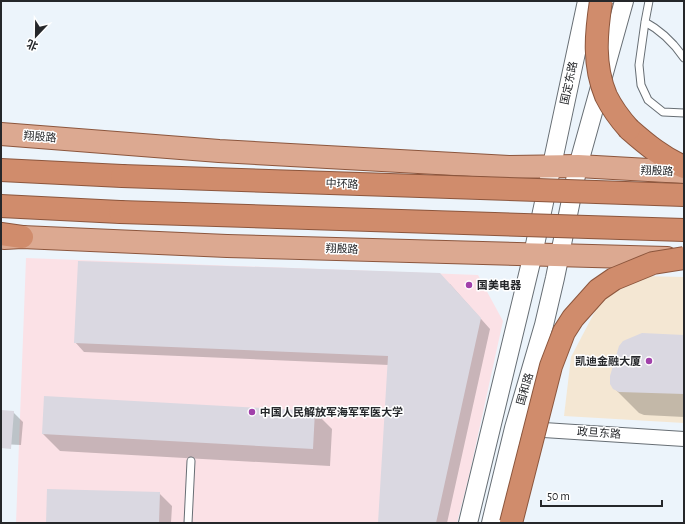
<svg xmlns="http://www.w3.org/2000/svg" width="685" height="524" font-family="'Alegreya Sans','Noto Sans SC',sans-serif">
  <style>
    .commercial { fill: #f4e7d3 }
    .education { fill: #fbe1e6 }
    .shadow { fill: #0003 }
    .building { fill: #dad8e1 }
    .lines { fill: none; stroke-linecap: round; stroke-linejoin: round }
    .service-casing { stroke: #676e74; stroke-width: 9 }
    .minor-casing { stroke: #676e74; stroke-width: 16 }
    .tertiary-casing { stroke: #676e74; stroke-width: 20 }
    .primary-casing { stroke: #8c563d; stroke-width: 24 }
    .trunk-casing { stroke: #8c563d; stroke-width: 24 }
    .service { stroke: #fff; stroke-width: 7 }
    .minor { stroke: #fff; stroke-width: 14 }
    .tertiary { stroke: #fff; stroke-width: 18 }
    .primary { stroke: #dca991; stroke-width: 22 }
    .trunk { stroke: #d08c6c; stroke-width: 22 }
    .trunk-bridge-casing { stroke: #8c563d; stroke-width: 24; stroke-linecap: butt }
    .trunk-bridge { stroke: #d08c6c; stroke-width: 22 }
    .poi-dot { fill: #a141aa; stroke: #fff; stroke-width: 1.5 }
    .labels { text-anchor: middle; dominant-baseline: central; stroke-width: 3; stroke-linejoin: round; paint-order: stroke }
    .street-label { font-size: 11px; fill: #25272a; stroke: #fff }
    .poi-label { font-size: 11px; font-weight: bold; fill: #25272a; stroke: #fff; text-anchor: start }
  </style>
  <rect width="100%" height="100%" fill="#ecf4fb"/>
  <path class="commercial" d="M641 276 684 277V423L564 416 571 357 601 300Z"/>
  <path class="education" d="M26 258 478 275 503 321 469 476 457 523H16Z"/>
  <path class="shadow" d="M450 284 490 329 447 523H379L389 365 84 352 75 342Z
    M684 336V417L644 415 639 413 614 388Z
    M1 411 13 412 23 422 21 445 1 444Z
    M315 412 332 429 330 466 60 451 43 434Z
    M159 493 172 506 171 523H47Z"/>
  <path class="building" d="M78 261 440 273 481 318 436 523H378L388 356 74 343Z
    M642 333 684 335V394L619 392 613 389 610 384V376L619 346 623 341Z
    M44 396 315 411 313 449 42 434Z
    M1 410 14 411 11 449 1 448Z
    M47 489 160 492 159 523H46Z"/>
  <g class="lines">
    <defs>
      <path id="service" d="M649 1 645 22 639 65 641 85 648 100 663 112 684 113
        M645 22C662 31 673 42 684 58
        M188 523 191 461"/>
      <path id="minor" d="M528 429 684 439"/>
      <path id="tertiary" d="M468 523 533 254 587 1
        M491 523 514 428 544 325 555 278 578 166 624 1"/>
      <path id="primary" d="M1 134 219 151 509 167 578 166 684 172
        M4 238 22 237 227 246 667 258"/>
      <path id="trunk" d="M629 129C646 144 663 158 684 167
        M1 170 122 176
        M1 206 120 212
        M1 234 22 237"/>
    </defs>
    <use href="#service" class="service-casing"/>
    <use href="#minor" class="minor-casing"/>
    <use href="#tertiary" class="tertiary-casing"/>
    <use href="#primary" class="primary-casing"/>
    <use href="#trunk" class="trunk-casing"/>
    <use href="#service" class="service"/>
    <use href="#minor" class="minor"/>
    <use href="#tertiary" class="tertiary"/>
    <use href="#primary" class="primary"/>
    <use href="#trunk" class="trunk"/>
    <defs>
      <path id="trunk-bridge" d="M601 1C596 33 593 65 606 96 612 108 620 119 629 129
        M122 176 684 195
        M120 212 684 230
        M511 523 551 366 564 332 573 318 598 290 614 279 653 263 684 258"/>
    </defs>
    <use href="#trunk-bridge" class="trunk-bridge-casing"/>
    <use href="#trunk-bridge" class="trunk-bridge"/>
  </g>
  <g class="poi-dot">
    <circle cx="469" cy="285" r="4"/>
    <circle cx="649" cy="361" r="4"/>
    <circle cx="252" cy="412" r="4"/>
  </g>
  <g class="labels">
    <g class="street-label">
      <text transform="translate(569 83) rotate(-78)">国定东路</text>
      <text transform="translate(40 137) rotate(4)">翔殷路</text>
      <text transform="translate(657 171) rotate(2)">翔殷路</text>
      <text transform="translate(342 184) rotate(2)">中环路</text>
      <text transform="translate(342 249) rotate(2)">翔殷路</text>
      <text transform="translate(525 389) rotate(-74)">国和路</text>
      <text transform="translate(599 433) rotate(4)">政旦东路</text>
    </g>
    <g class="poi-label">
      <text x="477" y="285">国美电器</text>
      <text x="641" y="361" text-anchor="end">凯迪金融大厦</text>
      <text x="260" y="412">中国人民解放军海军军医大学</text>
    </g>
  </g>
  <rect width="685" height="524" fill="none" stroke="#25272a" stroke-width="4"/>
  <g transform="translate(36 36) rotate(202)" stroke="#ffffff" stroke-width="3" paint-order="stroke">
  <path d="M0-3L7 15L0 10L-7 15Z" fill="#25272a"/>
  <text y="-6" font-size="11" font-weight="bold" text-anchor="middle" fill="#25272a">北</text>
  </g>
  <path d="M541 500v6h121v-6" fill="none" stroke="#25272a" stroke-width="2"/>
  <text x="547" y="500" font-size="12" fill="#25272a" stroke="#ffffff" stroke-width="3" paint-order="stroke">50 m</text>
</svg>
